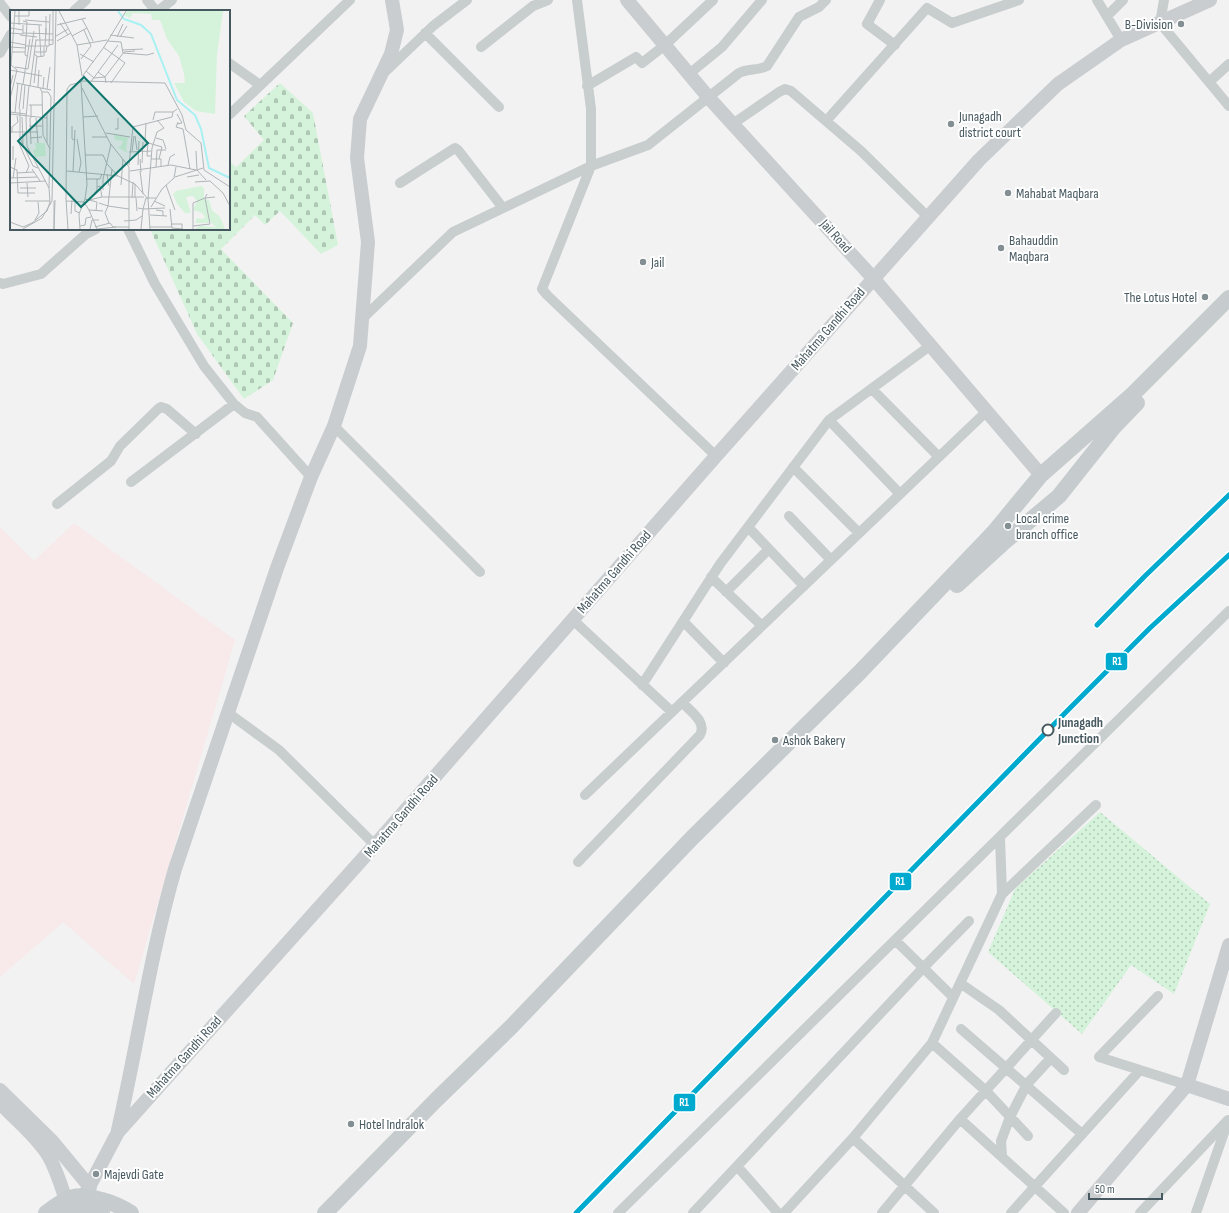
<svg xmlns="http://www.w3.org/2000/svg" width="1229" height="1213" font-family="'Sofia Sans Condensed',sans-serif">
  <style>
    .medical { fill: #f8e9ea }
    .cemetery { fill: url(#cemetery-stones) }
    .park { fill: url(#park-dots) }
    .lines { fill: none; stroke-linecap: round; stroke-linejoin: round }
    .street { stroke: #c8cdce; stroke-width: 10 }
    .secondary { stroke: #c9cdd0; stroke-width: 14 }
    .primary { stroke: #c6ccce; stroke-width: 16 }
    .rail-1-casing { stroke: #fff; stroke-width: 8 }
    .rail-1 { stroke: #00a9ce; stroke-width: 5 }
    .poi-dot { fill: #838f93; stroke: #fff; stroke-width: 1.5 }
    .stop-dot { fill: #fff; stroke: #475960; stroke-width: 2 }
    .labels { text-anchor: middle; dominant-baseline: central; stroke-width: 4; stroke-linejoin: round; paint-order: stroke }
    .poi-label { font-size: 14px; fill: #475960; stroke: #fff; text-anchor: start }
    .street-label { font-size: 14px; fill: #475960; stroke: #fff }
    .stop-label { font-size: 14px; font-weight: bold; fill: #475960; stroke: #fff; text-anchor: start }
    .inset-river { fill: none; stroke: #a7f1f3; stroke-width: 2 }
    .inset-road { fill: none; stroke: #aeb5b8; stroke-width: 1 }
    .view { fill: #0f766e; fill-opacity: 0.15; stroke: #0f766e; stroke-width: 2 }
    .inset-edge { fill: none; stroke: #475960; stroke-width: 2 }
    .line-badge { stroke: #fff; stroke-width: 1.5 }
    .badge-label { font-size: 11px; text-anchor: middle; font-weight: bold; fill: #fff }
  </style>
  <defs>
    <pattern id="cemetery-stones" width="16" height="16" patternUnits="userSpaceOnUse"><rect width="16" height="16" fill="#d5f3db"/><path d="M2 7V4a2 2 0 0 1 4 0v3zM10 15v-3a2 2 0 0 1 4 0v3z" fill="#afc8b5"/></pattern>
    <pattern id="park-dots" width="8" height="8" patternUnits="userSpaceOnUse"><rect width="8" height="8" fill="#d5f3db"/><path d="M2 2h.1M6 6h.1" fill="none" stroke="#afc8b5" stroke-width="1.8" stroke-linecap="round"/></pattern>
  </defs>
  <rect width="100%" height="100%" fill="#f3f2f2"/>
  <path class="medical" d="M74 523 235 640 134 984 63 922 0 977V527L34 561Z"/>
  <path class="cemetery" d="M280 83 313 113 338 245 321 254 280 211 265 225 255 215 221 249 293 323 273 380 244 399 197 334 150 229H229V161L236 167 264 140 244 116Z"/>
  <path class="park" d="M1100 812 1210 904 1174 994 1131 965 1082 1034 988 952 1015 889Z"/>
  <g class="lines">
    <path class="street" d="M147 0 156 11
      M577 0 591 109V166L542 289 547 295 716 456
      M880 0 867 24 895 45
      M1097 0 1121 40
      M1164 0 1160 23 1229 106
      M0 3 11 17
      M74 11 86 0
      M158 11 172 0
      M1107 16 1123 0
      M425 33 499 107
      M481 47 533 6 548 0
      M0 53 11 34
      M229 63 260 85
      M386 71 433 26 467 0
      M689 74 722 47 762 0
      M1209 82 1229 64
      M587 86 636 57 642 63 665 45 713 0
      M229 115 350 0
      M826 121 927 8 952 23 1019 0
      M734 123 779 92 785 89 791 91 861 151 928 217
      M400 183 455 148 458 150 503 208
      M128 229 155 284 204 366 234 404 245 413 257 417 311 477
      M0 283 3 284 41 274 86 234 96 229
      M362 319 453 232 591 166 648 145 739 73C748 68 758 71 767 66L799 17 819 7 826 0
      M872 389 939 457
      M829 420 900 494
      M334 426 480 572
      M793 467 859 533
      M131 482 234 404
      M57 504 111 461 120 446 158 409 161 407 167 409 196 434
      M789 516 831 560
      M749 528 804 586
      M711 577 762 626
      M726 592 769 549
      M573 620 672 712
      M683 621 724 663
      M642 685 720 564 829 420 931 345
      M227 712 279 750 375 845
      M585 795 987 411
      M578 862 700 735C707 722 691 712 682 702
      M1002 894 1096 805
      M896 941 953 997
      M960 983 999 1010 1064 1070
      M1158 996 1099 1057 1187 1085
      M961 1029 1082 1134
      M932 1043 986 1091 1028 1136
      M960 1119 1064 1213
      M853 1138 934 1213
      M1002 1156 1001 1141 1010 1117 1027 1084 1051 1058
      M737 1166 778 1213
      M618 1213 1229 611
      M693 1213 923 968 969 921
      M784 1213 853 1138 932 1043 1002 894 1000 838
      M882 1213 960 1119 1056 1013
      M1011 1213 1140 1070
      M1140 1213 1228 1120
      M1196 1213 1227 1124"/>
    <path class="secondary" d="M627 0 709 98 873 278 1041 475
      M1187 1085 1229 1099
      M0 1090 52 1141 90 1187
      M2 1105C17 1121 36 1136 48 1155 58 1172 63 1192 69 1210
      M118 1130C138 1043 150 955 175 869L277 568 311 477 334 426 360 346 368 242 357 158 360 119 391 54 397 30 392 0
      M79 1206 118 1132 375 845 716 456 979 160 1058 84 1121 40 1210 0
      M1078 1213 1187 1085 1229 945"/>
    <path class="primary" d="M957 585 1002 544 1059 496 1113 428 1137 403
      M46 1213C67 1196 77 1192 102 1200 113 1203 122 1207 131 1213
      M66 1213C77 1204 90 1209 102 1213
      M325 1213 436 1100 511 1027 692 838 860 672 994 532 1041 475 1133 394 1229 298"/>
    <defs>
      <path id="rail-1" d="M1097 625 1145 576 1229 495
        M576 1213 1069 709 1150 628 1229 555"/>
    </defs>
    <use href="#rail-1" class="rail-1-casing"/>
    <use href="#rail-1" class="rail-1"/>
  </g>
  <g class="poi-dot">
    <circle cx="1181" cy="24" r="4"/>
    <circle cx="951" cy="124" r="4"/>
    <circle cx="1008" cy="193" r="4"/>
    <circle cx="1001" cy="248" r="4"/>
    <circle cx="643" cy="262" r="4"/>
    <circle cx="1205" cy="297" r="4"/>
    <circle cx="1008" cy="526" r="4"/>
    <circle cx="775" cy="740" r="4"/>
    <circle cx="351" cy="1124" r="4"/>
    <circle cx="96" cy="1174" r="4"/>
  </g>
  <circle class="stop-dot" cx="1048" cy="730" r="5.5"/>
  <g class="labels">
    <g class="poi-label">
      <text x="1173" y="24" text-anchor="end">B-Division</text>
      <text x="959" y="116">Junagadh<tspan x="959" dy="16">district court</tspan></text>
      <text x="1016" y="193">Mahabat Maqbara</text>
      <text x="1009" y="240">Bahauddin<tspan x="1009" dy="16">Maqbara</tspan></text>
      <text x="651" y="262">Jail</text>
      <text x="1197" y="297" text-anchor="end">The Lotus Hotel</text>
      <text x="1016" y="518">Local crime<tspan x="1016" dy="16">branch office</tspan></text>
      <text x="783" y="740">Ashok Bakery</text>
      <text x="359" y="1124">Hotel Indralok</text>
      <text x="104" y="1174">Majevdi Gate</text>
    </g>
    <g class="street-label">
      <text transform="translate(836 236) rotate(48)">Jail Road</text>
      <text transform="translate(828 329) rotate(-49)">Mahatma Gandhi Road</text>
      <text transform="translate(614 572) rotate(-49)">Mahatma Gandhi Road</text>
      <text transform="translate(401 816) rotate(-49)">Mahatma Gandhi Road</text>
      <text transform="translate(184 1057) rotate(-48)">Mahatma Gandhi Road</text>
    </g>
    <g class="stop-label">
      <text x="1058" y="722">Junagadh<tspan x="1058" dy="16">Junction</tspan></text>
    </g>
  </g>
  <g transform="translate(10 10)">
    <rect width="220" height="220" fill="#f3f2f2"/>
    <path d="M191 176 194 178V189L199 190 202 200 210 207 215 219H185L189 216 206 217 200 211 198 213H185L187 208 193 209 195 207 192 203 183 200 187 191 183 186 176 187 181 203H175L167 194 163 184 166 181Z" fill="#d5f3db"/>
    <path d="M104 124 118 128 116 139 118 143 107 137 111 136 113 131 105 130Z" fill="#d5f3db"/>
    <path d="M117 1H213L207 45 205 104 186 101 174 92 164 73H175L174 64 169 46 157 29 150 10H142L141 4 123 3 120 8 114 5ZM25 133H35L36 146 25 147 23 140 26 139Z" fill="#d5f3db"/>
    <path class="inset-river" d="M108 1 114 9 131 15 141 24 167 90 185 105 191 119 199 158 220 168"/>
    <path class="inset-road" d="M49 1 67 35 72 66M5 6H19V1M36 6V25M15 10 39 12M13 11 17 12 15 45 17 46M0 13 32 15M50 13 58 25M9 15V1M29 15 31 47M47 15 76 8M0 18 13 20M77 18 83 31M0 23 13 24V15M13 23 43 24M10 25 27 27M100 25 124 28M46 26 58 19M62 26 77 18 72 9M107 27 113 14M110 27 117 16M25 30H43M47 31 61 23M97 31 111 32 113 43 137 45 144 43M0 32 16 35M39 35 43 34V1M67 35 97 30M16 36H39L40 4M35 36 36 18M0 37 15 38M93 37 115 53 101 73M112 40 133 39M2 42H15M24 42H36L37 36M70 44 84 52M27 47 34 46V37M71 49 81 36 74 20M5 57 18 59 24 21M0 60 32 66M76 61 84 68 95 67 96 73M88 62 95 67 114 42 125 41M71 71 155 73 172 105 176 120 191 133 194 160 220 177M6 73 41 80M24 73 27 46 24 44M80 73 108 35M13 74 20 29M20 76 26 30M28 77 29 60M0 78 3 65M30 78 32 82H38L41 87 39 178M72 78 100 133 119 157V219M33 79 34 67M37 79 40 57M32 82 33 125 40 139M0 89 7 60 1 55 5 1M19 95H32M21 95V108M9 99 12 74M10 99V128L23 156 28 158M13 99 15 75M0 102 16 104M5 103 8 73M37 103V133M0 104 37 108M167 104 172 113 167 114M12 107 13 134M73 107 88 106M20 108 21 134M26 108 28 133M143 110 145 102H163L167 99M168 112 166 117 173 119M136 113 135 132 152 137 149 149M19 116H32M62 116V129L64 130M105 119H108V108M173 119 180 159M2 122V117L8 112 7 106M96 123 120 127M0 125 1 122H28M125 126 127 140M82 127H97M20 128 32 127M146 128 153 130 156 139M67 129 71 153 69 162M8 131 19 156 16 163M138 132 137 146H141M122 141 124 126M186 141 187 160M119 142 141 141M75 145H93L97 154 108 166M130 149 131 162M141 149H151V156M3 150V136M132 153 133 132M119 155 123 117 162 107 163 102M128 155 129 131M158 155 160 147 165 144M0 157 7 160 8 183H25M146 157 147 140H156M22 159 30 171M102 159 98 196 119 199M187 160 196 170M57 161 108 166 125 174 138 189 140 219M120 161 161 155 186 160M130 161 133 184M63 162 65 120M7 163 24 162M97 164 99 176M165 167 193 158M177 167 189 165M0 168 27 167M3 168 6 148M76 169H90L92 164M185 172 200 171 213 183 220 196M0 173 36 171M17 173 18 187M111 175 113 149M156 175 165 200M87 177 90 176 92 187M10 178H26M93 180V169L101 134M81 188 87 180V169M122 188 123 172M125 188V174M126 188 127 201M75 189 87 192 86 201M138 189 142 138 147 122 154 118 147 110M79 190 92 187H134M15 191H40M56 191 74 192 79 200 93 201M65 191V201L70 203M144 191 155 196M89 193 98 196 95 203 99 213M141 197 152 179 164 168 166 157M128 198 133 199 136 188H146M160 199 162 218 173 219M79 200 87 219 106 217M146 200 153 201V206M61 204 62 190M140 205 157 206M25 210 29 203 28 192M114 211 126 210 132 206M0 212 13 217 22 213 37 201 40 192 39 178 17 136 16 108 19 75M161 214H172V219M70 216 75 215 76 208 81 207M183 216 200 214 195 188 205 187M85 217 100 213 103 217H119M140 217H162M13 219 32 208 42 191 46 1M44 219 45 190M44 219V191M58 219 56 189 57 79 60 75 71 72 74 64 94 37 116 1M70 219 69 204 75 189 77 175 71 72M80 219 82 210H89M131 219 133 199 155 198M183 219V193L195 188 197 184"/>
    <path class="view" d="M74 67 138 133 71 197 8 131Z"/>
    <rect width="220" height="220" class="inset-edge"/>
  </g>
  <g class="line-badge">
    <rect x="1105" y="652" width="23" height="19" rx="4" fill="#00a9ce"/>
    <rect x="889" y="872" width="23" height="19" rx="4" fill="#00a9ce"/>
    <rect x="673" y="1093" width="23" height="19" rx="4" fill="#00a9ce"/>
  </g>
  <g class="badge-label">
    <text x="1117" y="665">R1</text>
    <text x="900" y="885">R1</text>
    <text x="684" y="1106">R1</text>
  </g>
  <path d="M1089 1193v6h73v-6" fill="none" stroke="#475960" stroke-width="2"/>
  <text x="1095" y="1193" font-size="12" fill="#475960" stroke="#ffffff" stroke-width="3" paint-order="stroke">50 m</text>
</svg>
